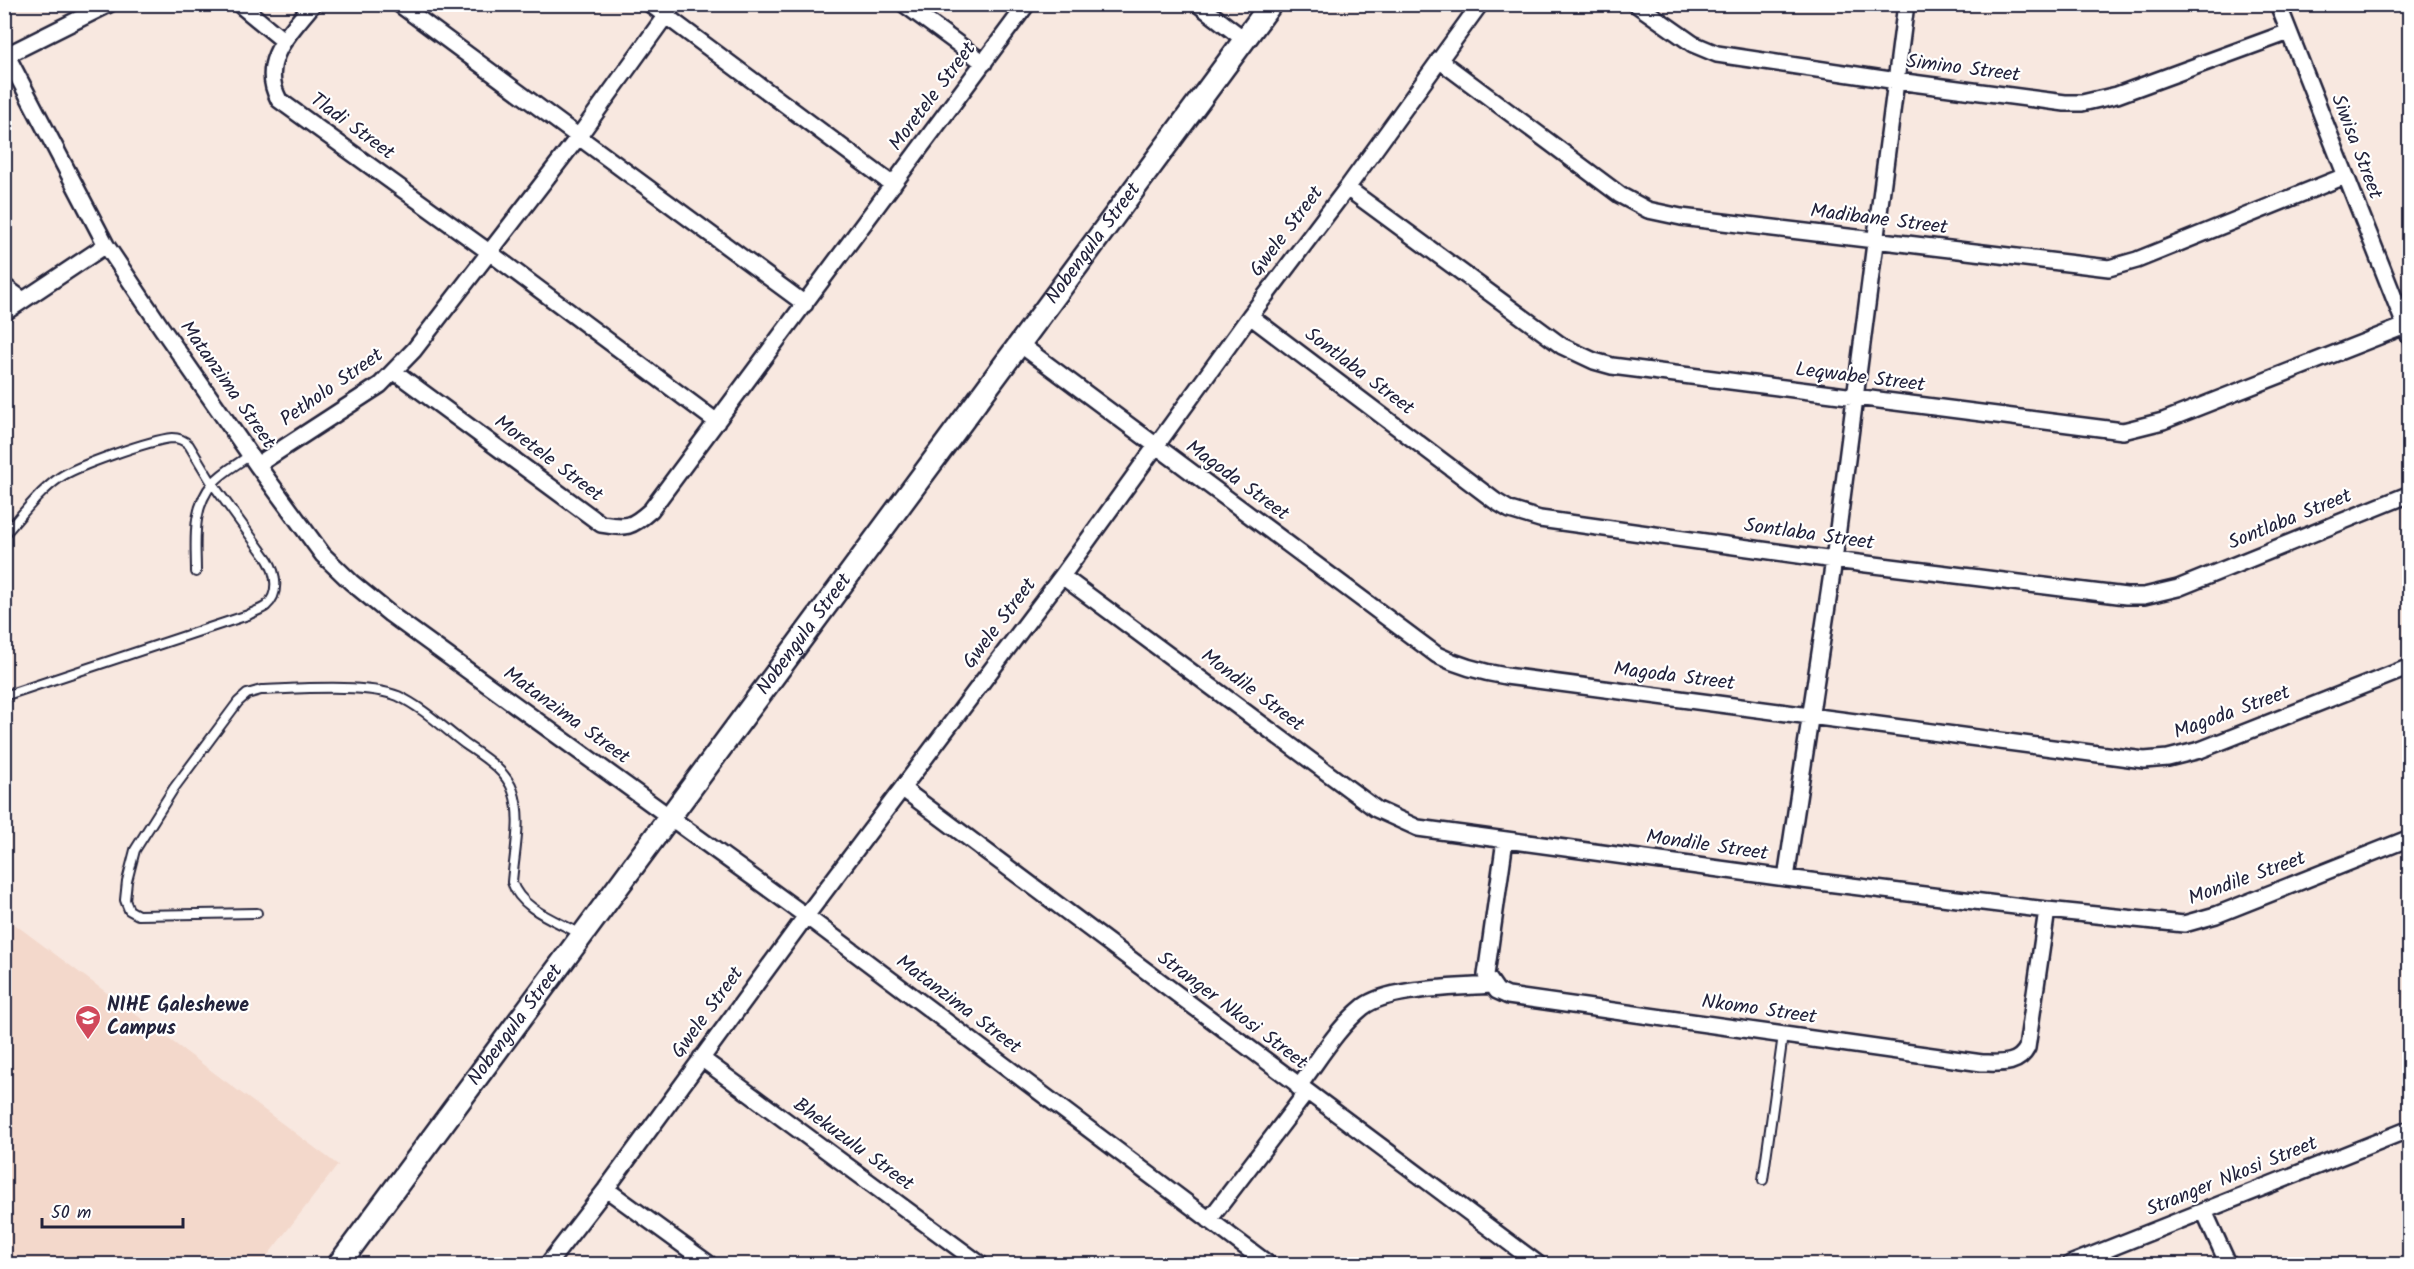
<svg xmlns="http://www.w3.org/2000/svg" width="2414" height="1269" font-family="Kalam,sans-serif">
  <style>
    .built { fill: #f3d8cb }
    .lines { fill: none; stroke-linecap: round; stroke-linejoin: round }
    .lane-casing { stroke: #22223b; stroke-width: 12 }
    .street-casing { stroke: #22223b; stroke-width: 20 }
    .secondary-casing { stroke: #22223b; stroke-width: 26 }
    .lane { stroke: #fff; stroke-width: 8 }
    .street { stroke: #fff; stroke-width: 15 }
    .secondary { stroke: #fff; stroke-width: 21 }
    .labels { text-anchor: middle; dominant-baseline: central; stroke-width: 4.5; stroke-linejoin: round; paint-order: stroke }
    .street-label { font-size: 20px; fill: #22223b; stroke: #fff }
    .poi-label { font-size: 20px; font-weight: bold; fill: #22223b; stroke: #fff; text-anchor: start }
  </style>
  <rect width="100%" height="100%" fill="#f8e8e0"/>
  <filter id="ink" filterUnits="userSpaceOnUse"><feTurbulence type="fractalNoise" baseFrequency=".0167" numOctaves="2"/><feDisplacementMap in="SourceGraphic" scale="12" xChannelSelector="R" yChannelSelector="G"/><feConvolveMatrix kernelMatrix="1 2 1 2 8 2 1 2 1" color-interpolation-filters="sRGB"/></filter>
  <g filter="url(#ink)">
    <path class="built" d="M5 917 338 1165 261 1264H5Z"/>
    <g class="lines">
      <defs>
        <path id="lane" d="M4 535C21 516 38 493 59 478 76 466 151 440 172 438 179 438 184 440 189 445L212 483 268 560C276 573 280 594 266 606 261 610 253 612 248 615L4 696
          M196 572C196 541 191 509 213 483 222 472 238 464 250 455
          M257 913 138 915 129 910 125 900 127 881 135 850 174 788 238 702 247 694 261 690C296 689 367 683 398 696 422 707 444 728 465 744 482 756 506 770 513 791 523 818 514 854 512 882 521 910 558 921 582 935
          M1763 1180 1783 1035"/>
        <path id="street" d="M239 4 284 41
          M313 4C290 33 258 61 279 100L489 252 717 422
          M399 4 805 304
          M650 4 893 185
          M904 4 984 63
          M1198 4 1245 40
          M1636 4 1693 44 1717 54 1897 81 2065 103H2082L2117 95 2289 32
          M2278 4 2410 338
          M4 50 106 245 161 327 257 465 323 555 351 582 390 614 806 916 1268 1264
          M7 55 109 4
          M1439 60 1620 195 1648 210 1681 217 2109 268 2137 260 2345 176
          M1347 188 1562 346 1594 361 1612 366 2123 431 2163 421 2405 326
          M4 286 22 299
          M4 313 106 245
          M1250 316 1495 501 1510 510 1540 519 1834 560 2126 596H2144L2178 588 2410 494
          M1021 345 1437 655C1459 666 1481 672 1506 676L2144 760 2168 758 2200 750 2410 667
          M395 372 601 524C627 528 631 528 651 510L1027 4
          M257 465 380 385 414 350 579 136 674 4
          M1062 576 1376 809 1418 828 1786 878 2047 910 2184 924 2216 915 2410 838
          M903 789 1538 1264
          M1505 840 1486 975 1497 991 1508 996 1982 1063C1999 1063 2018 1066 2027 1048L2047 910
          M1786 878 1834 560 1906 4
          M701 1058 980 1264
          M1298 1087C1318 1061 1337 1028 1363 1007 1389 987 1457 988 1491 985
          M606 1189 709 1264
          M2204 1211 2228 1264
          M1209 1220 1306 1093
          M548 1264 606 1189 806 916 1062 576 1250 316 1347 188 1480 4
          M2070 1264 2410 1129"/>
        <g id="secondary">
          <path id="s1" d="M339 1264 1271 4"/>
        </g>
      </defs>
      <use href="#lane" class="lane-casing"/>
      <use href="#street" class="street-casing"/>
      <use href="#secondary" class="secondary-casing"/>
      <use href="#lane" class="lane"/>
      <use href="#street" class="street"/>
      <use href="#secondary" class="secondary"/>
    </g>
  </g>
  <defs>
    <symbol id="university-pin" viewBox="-11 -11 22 30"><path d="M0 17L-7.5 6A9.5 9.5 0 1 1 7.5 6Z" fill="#d1495b" stroke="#fff"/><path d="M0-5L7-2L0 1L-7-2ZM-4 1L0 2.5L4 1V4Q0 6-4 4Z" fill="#fff"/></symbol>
  </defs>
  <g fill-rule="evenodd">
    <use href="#university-pin" x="73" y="1003" width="30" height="40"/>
  </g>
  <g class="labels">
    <g class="street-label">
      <text transform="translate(1963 69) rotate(7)">Simino Street</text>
      <text transform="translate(933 97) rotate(-53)">Moretele Street</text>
      <text transform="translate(352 127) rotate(36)">Tladi Street</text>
      <text transform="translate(2356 147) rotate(69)">Siwisa Street</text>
      <text transform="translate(1879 220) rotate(7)">Madibane Street</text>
      <text transform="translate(1287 232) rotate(-53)">Gwele Street</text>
      <text stroke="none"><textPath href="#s1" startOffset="1269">Nobengula Street</textPath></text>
      <text transform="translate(1359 372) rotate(37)">Sontlaba Street</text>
      <text transform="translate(1860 378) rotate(7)">Leqwabe Street</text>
      <text transform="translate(227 385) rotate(55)">Matanzima Street</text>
      <text transform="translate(332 388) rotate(-35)">Petholo Street</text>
      <text transform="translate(548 459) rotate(37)">Moretele Street</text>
      <text transform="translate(1237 481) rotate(36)">Magoda Street</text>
      <text transform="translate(2290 520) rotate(-22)">Sontlaba Street</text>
      <text transform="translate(1809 535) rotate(8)">Sontlaba Street</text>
      <text transform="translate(1000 624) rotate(-53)">Gwele Street</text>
      <text stroke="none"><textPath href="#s1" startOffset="783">Nobengula Street</textPath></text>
      <text transform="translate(1674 677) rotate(7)">Magoda Street</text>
      <text transform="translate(1252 691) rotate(37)">Mondile Street</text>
      <text transform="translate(2232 713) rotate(-20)">Magoda Street</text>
      <text transform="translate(566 716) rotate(36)">Matanzima Street</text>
      <text transform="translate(1707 846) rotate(8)">Mondile Street</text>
      <text transform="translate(2247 879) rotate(-20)">Mondile Street</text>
      <text transform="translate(958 1005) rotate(37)">Matanzima Street</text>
      <text transform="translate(1759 1010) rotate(8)">Nkomo Street</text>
      <text transform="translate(1232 1011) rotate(37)">Stranger Nkosi Street</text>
      <text transform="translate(708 1013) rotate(-54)">Gwele Street</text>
      <text stroke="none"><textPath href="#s1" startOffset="297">Nobengula Street</textPath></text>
      <text transform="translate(853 1145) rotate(36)">Bhekuzulu Street</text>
      <text transform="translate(2232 1177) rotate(-22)">Stranger Nkosi Street</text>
    </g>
    <g class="poi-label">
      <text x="107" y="1006">NIHE Galeshewe<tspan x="107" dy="23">Campus</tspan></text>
    </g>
  </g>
  <rect width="2414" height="1269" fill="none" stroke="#fff" stroke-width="24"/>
  <rect x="12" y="12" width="2390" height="1245" fill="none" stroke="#22223b" stroke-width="2" filter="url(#ink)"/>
  <path d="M42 1218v9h141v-9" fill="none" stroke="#22223b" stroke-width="3"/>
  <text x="51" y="1218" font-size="18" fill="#22223b" stroke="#ffffff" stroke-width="4.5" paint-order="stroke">50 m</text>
</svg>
